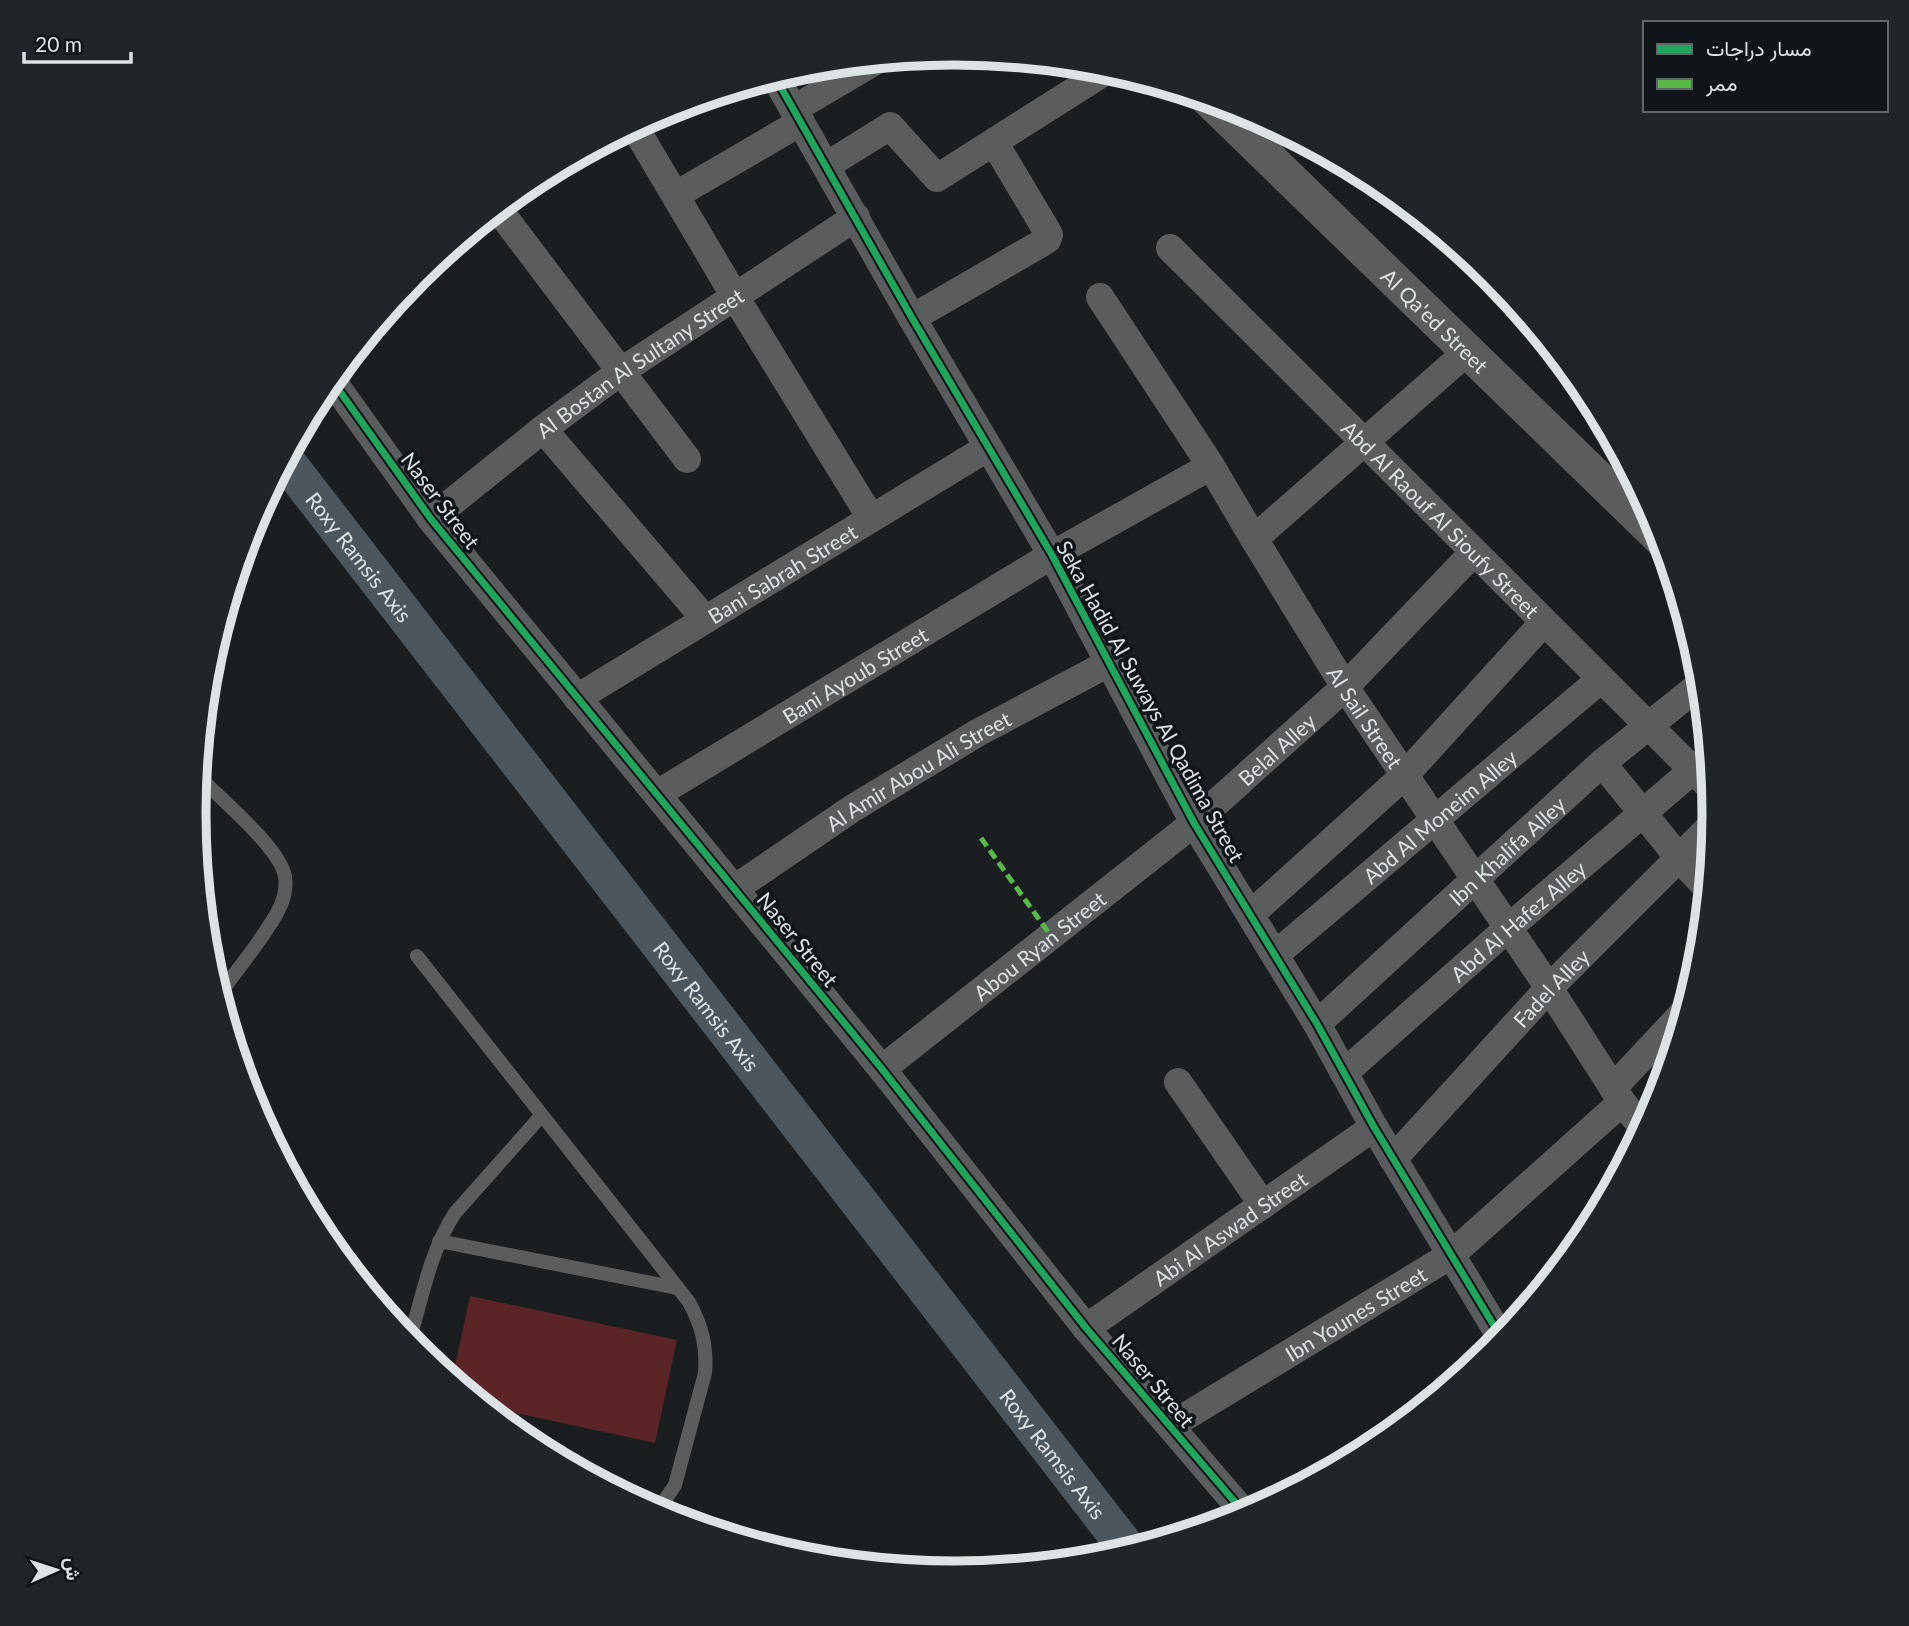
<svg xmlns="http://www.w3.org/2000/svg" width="1909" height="1626" font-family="Lato,Vazirmatn,sans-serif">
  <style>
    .green { fill: #5b2427 }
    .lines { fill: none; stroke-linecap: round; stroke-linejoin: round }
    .service { stroke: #5a5c5e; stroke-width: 14 }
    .minor { stroke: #5a5c5e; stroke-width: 28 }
    .tertiary { stroke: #5a5c5e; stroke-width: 35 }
    .primary { stroke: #4d565c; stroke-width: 38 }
    .quiet { stroke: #58b947; stroke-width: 5; stroke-dasharray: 10 5; stroke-linecap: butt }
    .cycleway-casing { stroke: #0f1519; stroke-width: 11 }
    .cycleway { stroke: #20a55d; stroke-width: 7 }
    .labels { text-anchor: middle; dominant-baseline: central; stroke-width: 7; stroke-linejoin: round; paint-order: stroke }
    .street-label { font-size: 21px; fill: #dde2e4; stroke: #0f1519 }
    .rim { fill: none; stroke: #dde2e4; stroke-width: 9 }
  </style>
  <rect width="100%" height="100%" fill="#1a1e20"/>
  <path class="green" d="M470 1296 677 1340 655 1443 484 1406 452 1380Z"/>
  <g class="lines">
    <path class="service" d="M198 776C219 797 282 850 285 877 287 889 283 903 277 913 263 938 244 961 227 984L218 993
      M417 956 689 1302C702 1326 707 1346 705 1373L675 1485 665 1500 650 1508
      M439 1241 677 1288
      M409 1342C422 1298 430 1251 455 1213L541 1116"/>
    <g class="minor">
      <path d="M775 77 912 318 1052 555 1194 823 1317 1024 1374 1127 1502 1339"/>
      <path d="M794 109 877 60"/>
      <path d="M634 126 734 295 871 518"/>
      <path d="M826 166 890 126 937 178 1109 69"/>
      <path d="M676 195 801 122"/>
      <path d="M498 209 687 459"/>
      <path id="s1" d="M1170 248 1713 790"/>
      <path id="s2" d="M1100 297 1211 466 1254 539 1345 687 1549 988 1622 1102 1644 1129"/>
      <path d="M912 318 1047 240 1049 235 1047 231 994 142"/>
      <path d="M331 379 431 519 882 1069 1086 1328 1246 1515"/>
      <path d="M543 429 705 619"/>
      <path id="s3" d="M431 519 543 429 620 372 856 217"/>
      <path d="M1254 539 1468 351"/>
      <path id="s4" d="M577 698 987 448"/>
      <path d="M1602 763 1680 859 1708 889"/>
      <path id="s5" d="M657 794 1052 555 1211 466"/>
      <path id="s6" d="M734 889 853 808 979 732 1109 663"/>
      <path d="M1251 914 1405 775 1544 622"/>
      <path id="s7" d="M1276 954 1601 679"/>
      <path id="s8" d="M1317 1024 1602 763 1702 683"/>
      <path id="s9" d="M882 1069 1194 823 1345 687 1474 552"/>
      <path id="s10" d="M1344 1073 1507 929 1693 770"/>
      <path d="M1178 1082 1263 1205"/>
      <path d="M1613 1088 1685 1011"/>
      <path id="s11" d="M1393 1159 1549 988 1714 823"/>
      <path id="s12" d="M1086 1328 1374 1127"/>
      <path id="s13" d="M1170 1426 1451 1255 1622 1102"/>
    </g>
    <path class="tertiary" id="s14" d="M1208 99 1663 541"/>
    <path class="primary" id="s15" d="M285 460 1129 1551"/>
    <path class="quiet" d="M981 838 1051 936"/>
    <defs>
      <path id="cycleway" d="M775 77 912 318 1052 555 1194 823 1317 1024 1374 1127 1502 1339
        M331 379 431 519 882 1069 1086 1328 1246 1515"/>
    </defs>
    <use href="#cycleway" class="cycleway-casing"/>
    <use href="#cycleway" class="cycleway"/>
  </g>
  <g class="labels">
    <g class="street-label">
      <text stroke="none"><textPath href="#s14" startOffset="317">Al Qa'ed Street</textPath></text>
      <text stroke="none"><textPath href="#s3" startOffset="261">Al Bostan Al Sultany Street</textPath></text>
      <text transform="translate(441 500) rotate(53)">Naser Street</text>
      <text stroke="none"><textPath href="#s1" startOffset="383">Abd Al Raouf Al Sioufy Street</textPath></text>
      <text stroke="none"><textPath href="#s15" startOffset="122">Roxy Ramsis Axis</textPath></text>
      <text stroke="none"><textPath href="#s4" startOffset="240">Bani Sabrah Street</textPath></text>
      <text stroke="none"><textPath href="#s5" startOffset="231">Bani Ayoub Street</textPath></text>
      <text transform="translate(1151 701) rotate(61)">Seka Hadid Al Suways Al Qadima Street</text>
      <text stroke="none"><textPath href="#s2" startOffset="497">Al Sail Street</textPath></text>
      <text stroke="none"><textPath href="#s9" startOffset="508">Belal Alley</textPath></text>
      <text stroke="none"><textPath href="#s6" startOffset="219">Al Amir Abou Ali Street</textPath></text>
      <text stroke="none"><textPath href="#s7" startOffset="214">Abd Al Moneim Alley</textPath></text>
      <text stroke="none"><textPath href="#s8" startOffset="257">Ibn Khalifa Alley</textPath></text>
      <text stroke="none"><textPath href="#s10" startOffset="231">Abd Al Hafez Alley</textPath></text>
      <text transform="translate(798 939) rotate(51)">Naser Street</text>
      <text stroke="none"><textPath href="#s9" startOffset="200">Abou Ryan Street</textPath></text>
      <text stroke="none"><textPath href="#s11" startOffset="233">Fadel Alley</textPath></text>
      <text stroke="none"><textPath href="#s15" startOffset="690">Roxy Ramsis Axis</textPath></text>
      <text stroke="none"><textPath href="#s12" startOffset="175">Abi Al Aswad Street</textPath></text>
      <text stroke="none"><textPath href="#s13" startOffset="217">Ibn Younes Street</textPath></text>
      <text transform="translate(1154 1380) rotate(50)">Naser Street</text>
      <text stroke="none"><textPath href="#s15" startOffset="1256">Roxy Ramsis Axis</textPath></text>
    </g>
  </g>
  <path d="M0 0H1909V1626H0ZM206 813a748 748 0 1 1 1496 0a748 748 0 1 1-1496 0Z" fill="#1f2529" fill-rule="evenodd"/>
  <path class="rim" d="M206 813a748 748 0 1 1 1496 0a748 748 0 1 1-1496 0Z"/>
  <rect x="1643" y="21" width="245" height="91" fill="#0f1519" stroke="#61676a" stroke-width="2"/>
  <rect x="1657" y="44" width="35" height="10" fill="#20a55d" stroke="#61676a" stroke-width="2"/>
  <text x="1706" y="56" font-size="21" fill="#dde2e4">مسار دراجات</text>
  <rect x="1657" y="79" width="35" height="10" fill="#58b947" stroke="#61676a" stroke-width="2"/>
  <text x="1706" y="91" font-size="21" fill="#dde2e4">ممر</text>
  <g transform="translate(56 1570) rotate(87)" stroke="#0f1519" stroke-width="5" paint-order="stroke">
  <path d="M0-5L12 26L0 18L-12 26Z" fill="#dde2e4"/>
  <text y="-10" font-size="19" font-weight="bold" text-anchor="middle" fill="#dde2e4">ش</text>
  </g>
  <path d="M24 52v10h107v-10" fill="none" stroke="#dde2e4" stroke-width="3.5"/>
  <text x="35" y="52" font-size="21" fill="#dde2e4" stroke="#0f1519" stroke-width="5" paint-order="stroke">20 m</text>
</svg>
